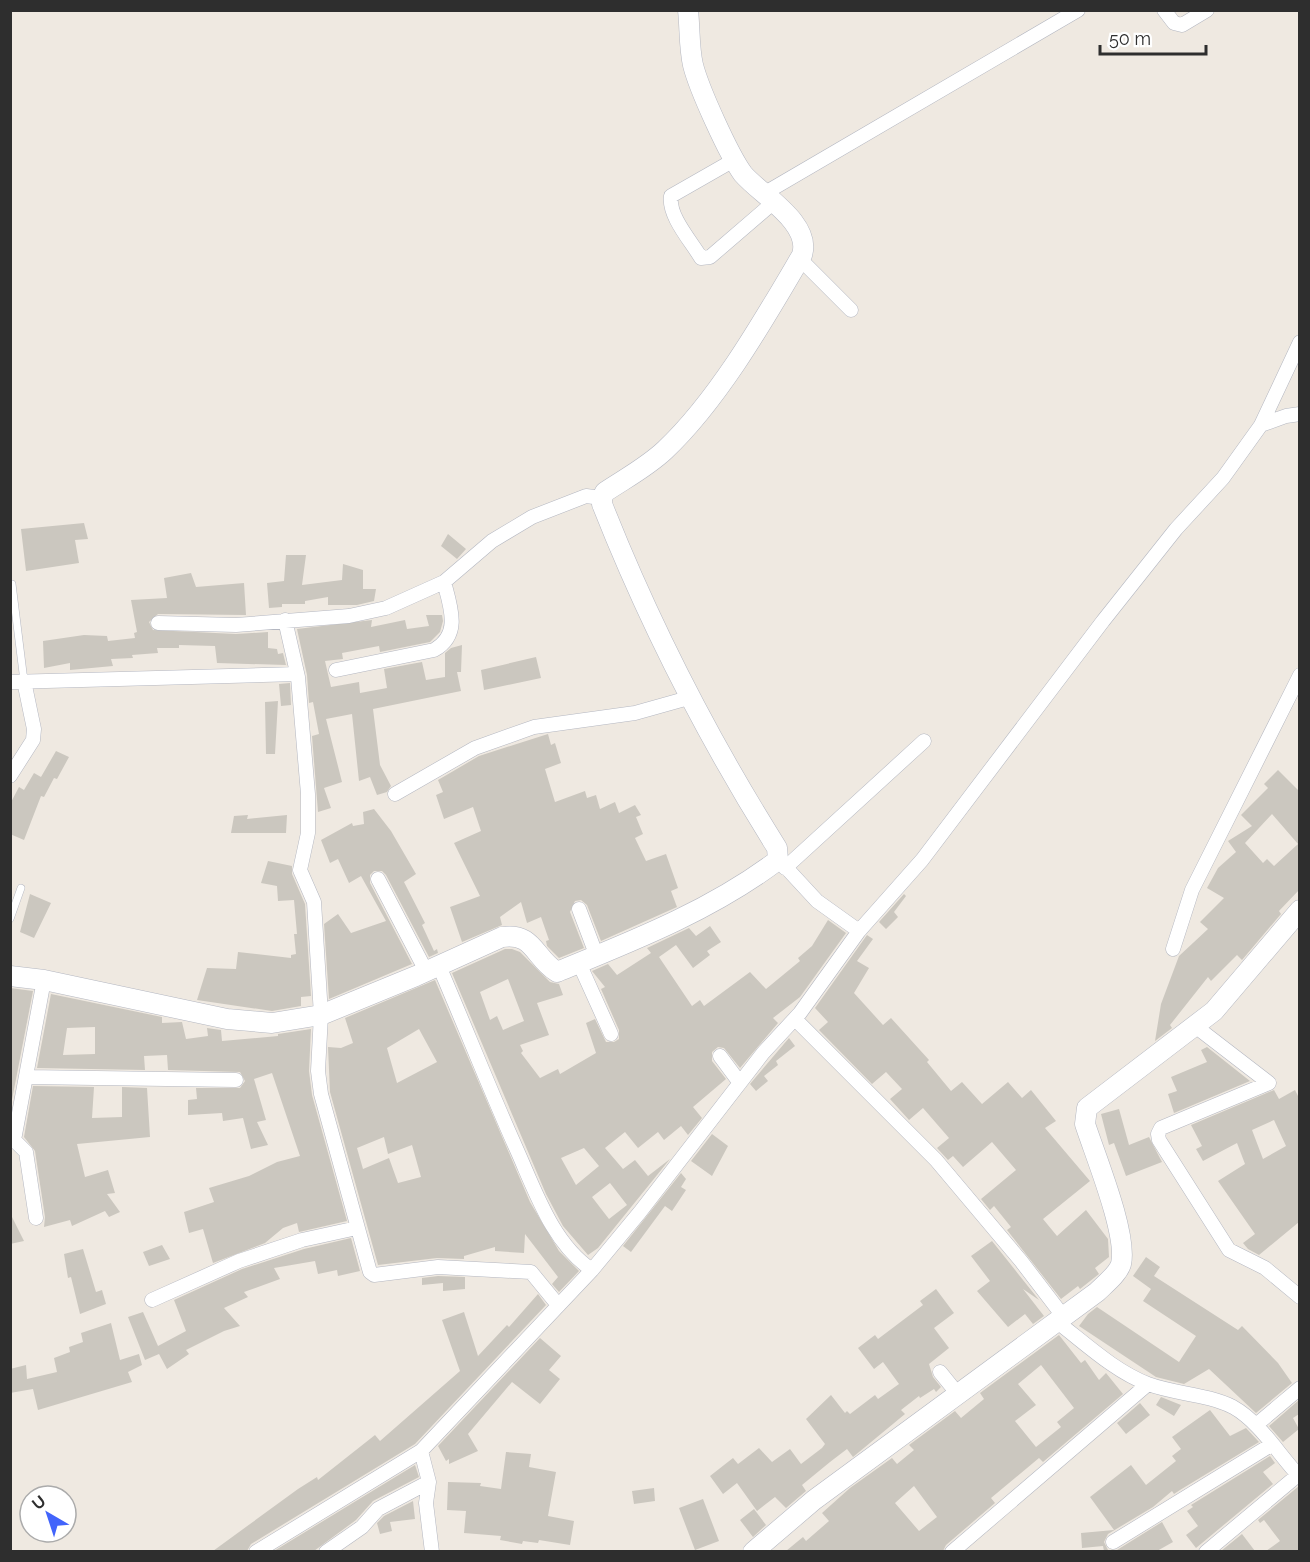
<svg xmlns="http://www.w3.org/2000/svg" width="1310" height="1562" font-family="Raleway,sans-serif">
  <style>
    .building { fill: #cbc7bf; fill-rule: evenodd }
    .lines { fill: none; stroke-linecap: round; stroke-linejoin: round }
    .lane-casing { stroke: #b4b7c1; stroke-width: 8 }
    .street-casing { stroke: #b4b7c1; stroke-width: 15 }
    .secondary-casing { stroke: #b4b7c1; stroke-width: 21 }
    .lane { stroke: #fff; stroke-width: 7 }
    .street { stroke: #fff; stroke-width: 14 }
    .secondary { stroke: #fff; stroke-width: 20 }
  </style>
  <rect width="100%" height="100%" fill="#efe9e1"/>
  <path class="building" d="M84 523 88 539 75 540 79 563 26 571 21 529Z
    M448 534 466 549 457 559 441 546Z
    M286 555H306L302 585 342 580 343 564 363 570V589H376L374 601 357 605H328V597L305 601V604H282V607L269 608 267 583 284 581Z
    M191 573 196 587 244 583 246 615 158 614 149 622 153 630 236 634 268 632V648L277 649 278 654 283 653 286 665 217 663 215 646 179 645V648H157L158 653 132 655 133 658 111 659 113 666 70 670V663L44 668 43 641 84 635 107 636 108 641 135 638 134 633 137 632 131 600 167 598 164 578Z
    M426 615H442L443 621 440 632 430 642 380 652 379 646 342 653 343 659 325 661 331 687 359 682 360 693 387 688 384 669 422 662 426 680 445 677V653L451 648 462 645 461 672H457L461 691 373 709 380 765 391 786 387 792 377 795 370 777 359 781 352 714 326 719 342 782 324 788 331 808 318 812 312 736 319 734 313 702 309 703 307 675 297 629 372 620 371 627 405 620 407 629 429 626Z
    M536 657 541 678 484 690 481 670Z
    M290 683 291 705 281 706 279 684Z
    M278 701 275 754H266L265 702Z
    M548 734 551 745 555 743 561 763 545 769 555 802 585 791 587 798 596 795 600 809 615 802 619 813 635 805 641 815 636 817 643 834 635 838 646 861 666 854 678 888 671 891 677 907 601 941 587 905 581 900 575 901 570 912 584 948 559 958 547 946 546 941 549 940 541 917 527 923 521 902 500 917 502 925 462 942 450 907 480 896 454 843 481 831 473 807 444 819 436 795 443 792 438 780 479 756Z
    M56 751 69 757 57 779 54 778 44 797 41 796 24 840 10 834V804L19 787 24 790 34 773 41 777Z
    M1278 770 1299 791V890L1279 911 1281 914 1242 960 1237 955 1211 981 1208 977 1170 1025 1172 1028 1155 1041 1161 1004 1179 956 1208 929 1200 922 1224 898 1207 888 1218 868 1236 852 1228 841 1252 826 1241 815 1268 788 1264 784ZM1272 814 1298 844 1274 866 1267 859 1263 863 1245 843Z
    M374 809 391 831 416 874 404 882 425 923 422 925 434 951 437 949 438 953 429 957 386 875 382 871H374L370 875V883L412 964 329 999 324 924 338 914 351 933 386 921 361 876 349 883 338 859 330 863 321 840 352 823 353 826 364 824 363 812Z
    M248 815 247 819 287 815 286 833H231L234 816Z
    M268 861 292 866V874L305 904 311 996 301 997V1006L272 1011 197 1000 207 968 236 969 238 952 291 958V955L296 954 294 934H297L294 900 278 901 277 886 261 883Z
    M30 894 51 903 34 938 20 932Z
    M904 894 906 896 894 912 898 917 886 929 879 922Z
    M828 920 846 933 800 997 773 1018 778 1023 740 1068 724 1048 718 1047 712 1052V1061L726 1079 693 1107 702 1118 688 1135 681 1126 664 1140 658 1132 638 1148 625 1132 605 1148 623 1169 635 1160 648 1176 670 1159 598 1248 588 1255 563 1226 546 1194 452 973 505 949H512L520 952 550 982 559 984 563 995 537 1003 549 1035 520 1045 523 1051 521 1053 540 1078 558 1069 560 1074 596 1053 586 1023 595 1019 606 1042H614L619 1039V1030L601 989 605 987 592 971 608 964 617 975 651 953 647 948 689 928 696 936 710 926 721 942 707 951 710 955 693 968 676 945 659 957 692 1006 700 1000 704 1006 750 972 766 989 800 961 798 958 812 946ZM508 979 524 1021 503 1030 497 1016 490 1020 480 992ZM584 1148 599 1166 576 1185 561 1158ZM610 1183 627 1205 609 1219 592 1197Z
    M867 935 873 939 857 961 869 968 854 993 883 1025 891 1018 929 1060 927 1062 951 1091 962 1082 982 1104 1008 1082 1022 1098 1031 1090 1056 1121 1045 1128 1090 1181 1043 1219 1057 1236 1086 1210 1108 1239 1109 1257 1095 1268 1099 1274 1080 1289 1078 1286 1061 1299 1007 1230 1011 1227 994 1206 990 1210 981 1199 1016 1170 992 1142 963 1167 953 1156 948 1160 937 1148 949 1138 923 1108 909 1120 890 1099 902 1089 886 1072 872 1084 819 1030 828 1022 815 1008Z
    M435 980 530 1202 559 1251 579 1271 559 1292 552 1284 558 1277 525 1234 524 1253 495 1251V1247L464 1256V1259L437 1258 378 1265 330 1092 328 1047 341 1048 353 1043 345 1018ZM419 1029 437 1062 397 1083 387 1048ZM384 1137 388 1154 412 1145 421 1177 398 1183 389 1158 363 1169 357 1148Z
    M10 988 33 991 10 1110Z
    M51 994 162 1017V1023L182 1022 186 1039 208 1036 207 1028 221 1030 222 1041 278 1036V1034L311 1029 309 1071 312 1095 347 1221 299 1232 297 1223 283 1228 265 1243 213 1263 203 1229 189 1233 184 1212 214 1202 209 1188 249 1176 277 1162 300 1156 272 1073 254 1079 266 1120 257 1122 268 1145 251 1149 243 1118 223 1121 222 1113 188 1115V1100L197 1099 196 1088H240L245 1081 240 1072 168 1070 167 1055 144 1056 145 1070 37 1068ZM95 1027V1054L63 1055 67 1028Z
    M789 1038 795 1046 776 1061 778 1065 764 1076 768 1081 756 1091 750 1084Z
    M1207 1047 1250 1081 1174 1113 1168 1094 1177 1091 1171 1077 1207 1062 1201 1050Z
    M33 1086 94 1087 92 1118 122 1117V1087L147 1088 150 1137 77 1144 85 1177 108 1170 115 1193 107 1194 120 1212 109 1217 105 1211 72 1226 70 1220 44 1227 45 1217 35 1151 24 1137Z
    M1274 1090 1279 1099 1295 1090 1299 1098V1222L1259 1255 1248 1249 1243 1243 1255 1234 1218 1181 1245 1164 1237 1143 1203 1161 1196 1149 1202 1146 1191 1125ZM1274 1120 1286 1146 1263 1159 1252 1130Z
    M1119 1109 1129 1145 1149 1137 1162 1162 1126 1176 1114 1143 1109 1145 1101 1114Z
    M712 1134 728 1146 712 1176 691 1161Z
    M681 1173 686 1179 681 1187 686 1190 672 1211 665 1206 631 1252 623 1246Z
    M10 1213 24 1241 10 1244Z
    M351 1238 360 1271 338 1276 337 1270 318 1274 315 1261 274 1268 280 1279 244 1292 248 1297 224 1308 240 1326 224 1331 186 1350 189 1354 167 1369 159 1354 145 1360 128 1317 143 1312 158 1346 186 1331 174 1300 242 1269 304 1249Z
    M992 1241 1039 1300 1023 1289 1044 1316 1033 1324 1025 1314 1008 1327 977 1291 990 1281 971 1256Z
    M162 1245 170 1259 149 1266 143 1252Z
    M83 1249 96 1292 102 1290 106 1304 80 1314 71 1277 68 1278 64 1254Z
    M1146 1257 1160 1267 1154 1276 1238 1330 1242 1326 1278 1363 1292 1383 1256 1413 1209 1369 1184 1384 1156 1377 1079 1326 1088 1314 1097 1307 1179 1362 1196 1336 1143 1301 1151 1289 1133 1276Z
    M438 1276 465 1277V1289L443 1291V1283L422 1285V1278Z
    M936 1289 954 1313 934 1328 949 1348 929 1364 933 1377 941 1387 936 1392 934 1389 920 1398 919 1396 901 1410 905 1414 853 1457 847 1449 830 1462 802 1485 806 1491 786 1508 775 1497 757 1511 737 1483 723 1494 710 1476 733 1458 738 1464 759 1448 772 1462 790 1449 801 1464 822 1448 825 1444 806 1419 831 1395 845 1413 847 1411 850 1414 875 1395 878 1399 899 1384 883 1362 874 1369 858 1348 875 1335 878 1339 923 1305 920 1301Z
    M538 1294 546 1305 415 1444 251 1544 247 1551H213L298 1489 317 1477 318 1480 375 1435 380 1441 460 1371 442 1320 464 1312 478 1356 507 1325 509 1327Z
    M111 1323 120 1360 139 1354 142 1365 128 1372 132 1382 38 1410 33 1389 10 1393V1369L26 1365 27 1379 57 1372 54 1358 70 1352 69 1347 83 1342 81 1333Z
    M1059 1335 1081 1363 1085 1360 1099 1380 1106 1373 1123 1394 1043 1462 1039 1458 991 1498 995 1503 946 1545 943 1551H786L803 1537 806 1541 829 1521 822 1513 850 1488 892 1458 897 1464 914 1450 909 1445 955 1411 961 1418 984 1399 980 1393ZM1041 1365 1074 1408 1057 1422 1061 1427 1036 1447 1015 1421 1036 1405 1018 1384ZM914 1486 937 1517 919 1531 895 1503Z
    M540 1338 561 1356 549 1370 560 1379 540 1404 512 1382 468 1434 478 1451 449 1464V1459L446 1461 438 1446Z
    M1161 1397 1181 1405 1174 1416 1156 1405Z
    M1299 1400V1414L1293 1418 1299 1429 1283 1442 1269 1426Z
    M1140 1403 1150 1415 1126 1434 1117 1423Z
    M1210 1410 1230 1436 1246 1428 1259 1442 1180 1490 1174 1494 1172 1491 1153 1507 1108 1534 1104 1542 1108 1550H1117L1162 1522 1173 1542 1157 1551H1104L1103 1546 1082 1548 1081 1533 1114 1530 1090 1497 1131 1465 1146 1485 1176 1461 1172 1456 1181 1449 1172 1437Z
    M506 1452 531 1454 529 1467 556 1472 548 1516 574 1521 570 1545 539 1540 538 1543 523 1541 522 1544 500 1540 501 1536 464 1533 466 1511 447 1510 448 1482 481 1483 480 1486 501 1489Z
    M1270 1456 1275 1463 1263 1472 1273 1484 1196 1548 1186 1535 1198 1526 1187 1511 1193 1507 1191 1505Z
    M415 1465 419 1477 373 1501 356 1520 314 1551H274Z
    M1299 1486V1551H1266L1280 1541 1264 1520 1260 1523 1258 1520Z
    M654 1488 655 1501 634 1504 632 1491Z
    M703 1499 719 1541 695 1550 679 1508Z
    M413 1501 415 1519 390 1522 392 1531 380 1534 377 1523 384 1516Z
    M754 1509 766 1525 753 1537 740 1520Z
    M1242 1534 1255 1551H1221Z"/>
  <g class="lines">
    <defs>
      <path id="lane" d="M12 584 24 681
        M10 919 21 888"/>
      <path id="street" d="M1164 10 1174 23 1182 25 1207 10
        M734 160 671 196C668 216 691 241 701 258L710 257 774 202
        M765 193 1078 10
        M800 259 851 310
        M1261 425 1286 416 1300 414
        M285 620 298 677 308 794V833L300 870 314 902 321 1015 318 1071 321 1094 370 1272 374 1275 438 1267 531 1272 558 1305
        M158 623 236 625 349 616 386 608 444 582 492 541 532 517 586 496 602 498
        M336 670 434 650C461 635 451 608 444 582
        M10 682 297 674
        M10 776 33 740 34 729 24 681
        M395 794 475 748 534 727 635 713 692 697
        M780 861 817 901 859 931
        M785 868 924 741
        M378 879 426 971
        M579 909 596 954
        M1173 949 1192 890 1300 675
        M579 963 611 1034
        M439 966C465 1026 489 1088 516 1148 535 1190 552 1243 592 1270
        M795 1019 936 1160 1021 1261 1063 1316
        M1195 1026 1269 1083 1161 1128 1158 1134 1159 1140 1229 1250 1265 1268 1300 1297
        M720 1056 740 1083
        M26 1077 236 1080
        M36 1218 26 1152 14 1140 44 980
        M152 1300 239 1261 302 1240 357 1228
        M1056 1321C1085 1343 1114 1371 1148 1384 1175 1394 1207 1394 1233 1407 1260 1422 1279 1455 1300 1477
        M940 1372 957 1393
        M1256 1425 1300 1388
        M421 1451 429 1482 426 1503 432 1552
        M1113 1542 1271 1445
        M256 1552 421 1451 592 1270 640 1212 763 1053 800 1013 859 931 922 860 1103 621 1176 529 1223 478 1261 425 1300 342
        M326 1552 362 1527 378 1509 429 1482
        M952 1552 1148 1384
        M1206 1552 1298 1475"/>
      <path id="secondary" d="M10 976 44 980 227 1019 272 1023 321 1015 416 976 502 937C534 932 534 958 557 972 633 941 712 910 778 860L777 848C709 740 649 623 602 504V498L605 492C626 478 647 467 665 450 719 399 765 318 802 255 812 223 761 195 743 174 729 155 699 89 693 65 689 48 690 28 688 10
        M753 1552 814 1500 1097 1292C1104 1285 1118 1274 1121 1264 1128 1235 1095 1155 1085 1124L1087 1108 1214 1011 1300 910"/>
    </defs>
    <use href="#lane" class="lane-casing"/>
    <use href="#street" class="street-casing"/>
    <use href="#secondary" class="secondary-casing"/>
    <use href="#lane" class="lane"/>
    <use href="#street" class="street"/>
    <use href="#secondary" class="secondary"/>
  </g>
  <rect width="1310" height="1562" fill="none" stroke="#2e2e2e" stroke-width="24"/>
  <g transform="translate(48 1514) rotate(321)"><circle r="28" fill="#ffffff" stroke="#ababab" stroke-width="1.5"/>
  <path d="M0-4.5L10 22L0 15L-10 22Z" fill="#4264fb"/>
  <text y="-9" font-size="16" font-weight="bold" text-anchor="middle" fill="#2e2e2e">U</text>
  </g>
  <path d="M1100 45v9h106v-9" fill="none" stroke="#2e2e2e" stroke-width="3"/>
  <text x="1109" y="45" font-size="18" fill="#2e2e2e" stroke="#ffffff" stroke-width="4.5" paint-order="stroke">50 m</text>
</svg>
